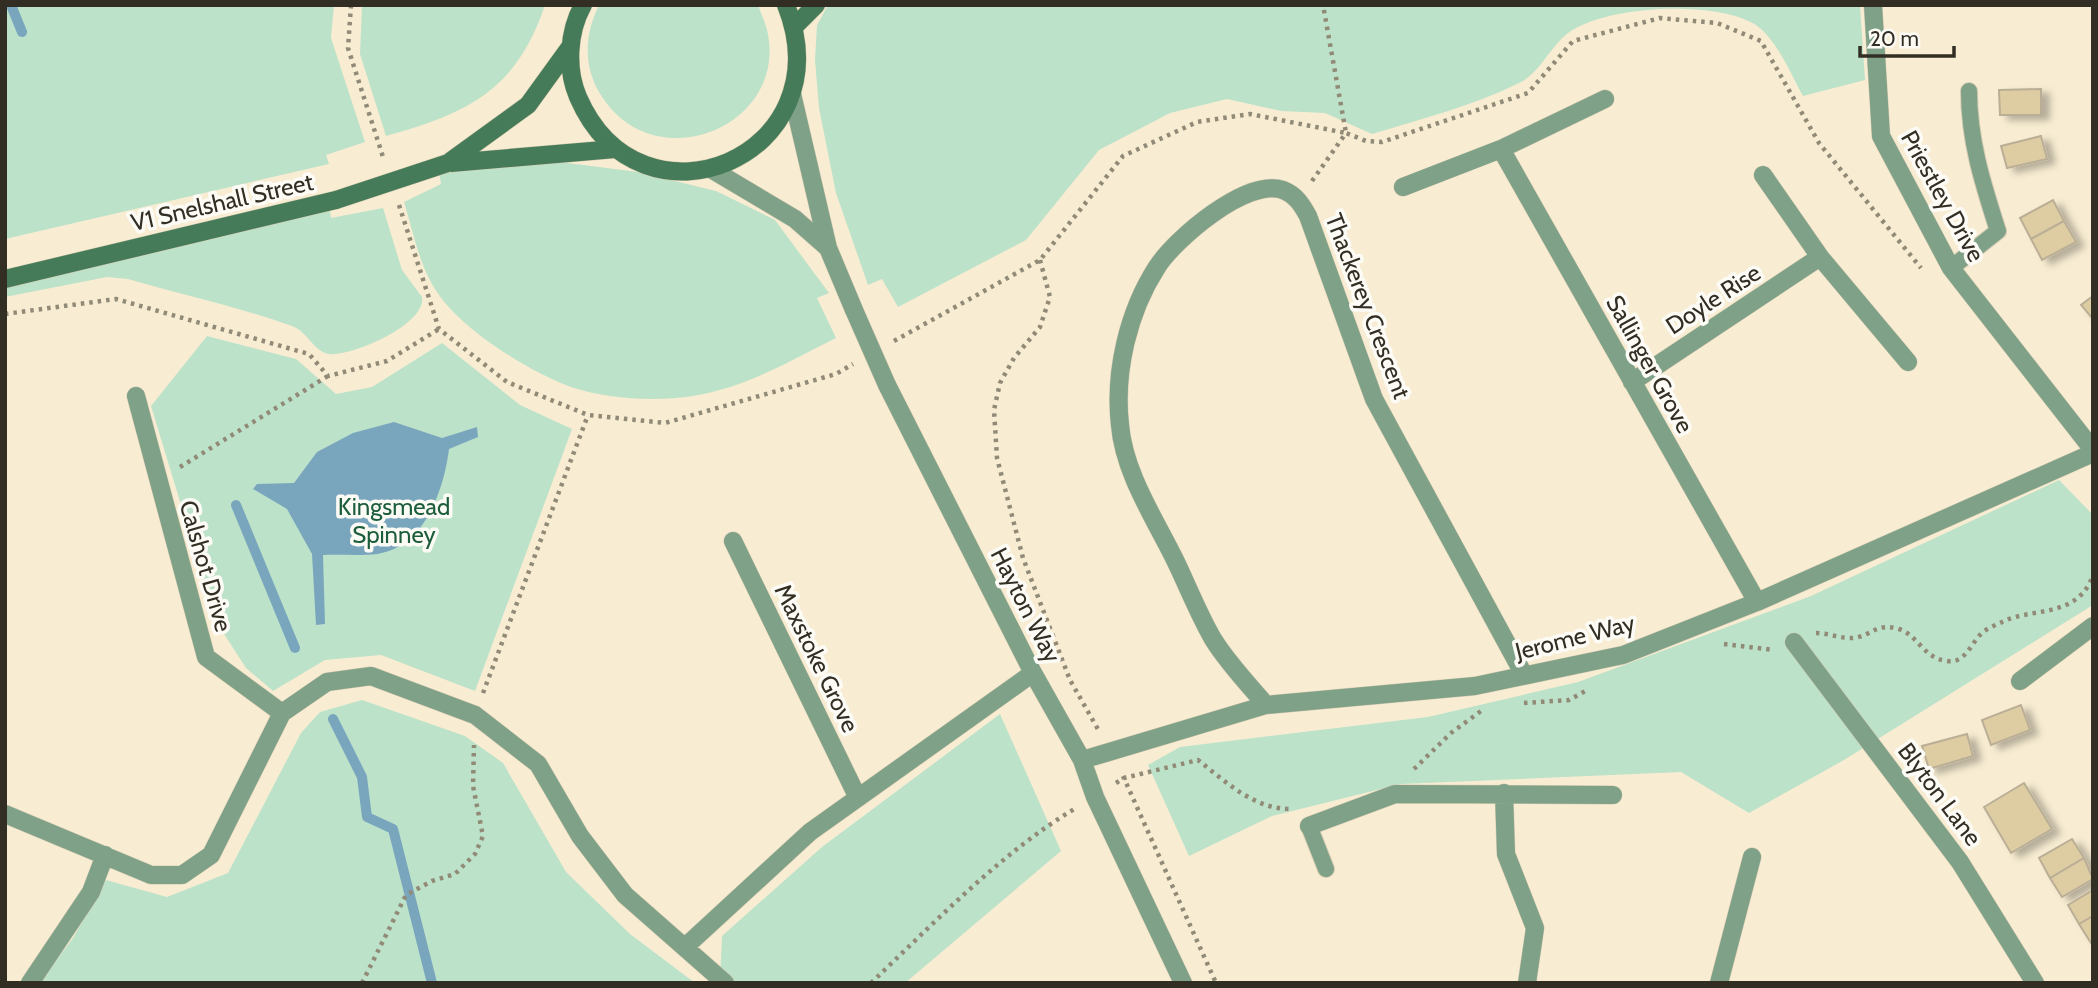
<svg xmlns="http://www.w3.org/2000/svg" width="2098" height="988" font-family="Cabin,sans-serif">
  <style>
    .green { fill: #bce2c9 }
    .water { fill: #7aa6bd }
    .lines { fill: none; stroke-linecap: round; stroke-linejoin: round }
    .stream { stroke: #7aa6bd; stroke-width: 10 }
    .building { fill: #decda3; stroke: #baaf96; stroke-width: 2; filter: url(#shadow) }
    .lane-casing { stroke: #d4cbb2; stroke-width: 18 }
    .street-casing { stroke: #d4cbb2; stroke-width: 19 }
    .secondary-casing { stroke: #d4cbb2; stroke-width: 19 }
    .path { stroke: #918a77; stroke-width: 4.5; stroke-dasharray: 3.5 5; stroke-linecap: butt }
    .lane { stroke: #7ea188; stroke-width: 16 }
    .street { stroke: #7ea188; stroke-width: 18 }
    .secondary { stroke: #457b58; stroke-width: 18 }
    .street-bridge-casing { stroke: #d4cbb2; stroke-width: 19; stroke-linecap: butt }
    .secondary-bridge-casing { stroke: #d4cbb2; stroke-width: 19; stroke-linecap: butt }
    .street-bridge { stroke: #7ea188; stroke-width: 18 }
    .secondary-bridge { stroke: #457b58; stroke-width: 18 }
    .labels { text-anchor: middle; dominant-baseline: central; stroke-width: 7; stroke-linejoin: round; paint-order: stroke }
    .street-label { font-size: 24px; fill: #322e23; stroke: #fdfbf6 }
    .park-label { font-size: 24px; fill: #1c5e3b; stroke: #fdfbf6 }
  </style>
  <defs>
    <filter id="shadow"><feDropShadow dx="8" dy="4.5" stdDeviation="3.5" flood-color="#0004"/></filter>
  </defs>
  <rect width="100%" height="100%" fill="#f8edd2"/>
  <path class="green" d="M5 5H334L331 38 365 142 326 155 329 164 5 239Z
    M362 5H545C516 91 468 113 386 136L360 54Z
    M599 5H758C761 13 765 22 767 30 790 127 652 183 599 92 583 65 585 33 599 5Z
    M828 5H1860L1865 80 1803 96C1791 74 1777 40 1756 25 1717 0 1610 5 1571 31 1550 45 1541 73 1519 83 1473 106 1421 119 1372 134L1325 113 1281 111 1227 99 1170 113 1099 150 1026 240 898 307 882 279 868 285 836 193 819 108 815 60 817 25Z
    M560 162 638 172 716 191 775 220 829 293 817 298 836 338C790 361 745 388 693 396 656 402 606 399 571 387 529 372 461 329 437 292 419 266 413 231 404 202L441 184 439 172Z
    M329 205 331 218 383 208 402 270 422 297C427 324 352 357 329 354 313 351 308 332 292 326 239 307 183 295 128 279L107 277 5 297V282Z
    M207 336 296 359 336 394 372 387 442 343 520 405 572 429 475 691 381 655 325 660 273 691 246 668 217 623 151 406Z
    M2059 480 2093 515V605L1844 760 1749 813 1681 772 1401 784 1272 816 1189 856 1148 765 1180 747 1428 717 1578 682 1811 596Z
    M362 700 465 736 503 763 566 872 630 934 695 983H39L73 938 106 880 167 897 228 873 301 733 320 712Z
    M1000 714 1061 851 905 983H725L720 979 722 936 822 847Z"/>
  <path class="water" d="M394 422 442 438 477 427 478 437 449 449C444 489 425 547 377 554 359 556 340 554 323 555L325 624 316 625 312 554 287 509 253 489 257 484 294 483 317 452 353 433Z"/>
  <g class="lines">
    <path class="stream" d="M11 5 22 32
      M236 505 295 648
      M333 719 362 777 367 817 393 829 432 983"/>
  </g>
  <path class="building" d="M2041 89V115H2000L1999 90Z
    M2041 136 2047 159 2007 168 2001 146Z
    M2053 200 2064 221 2031 239 2020 218Z
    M2064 221 2076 242 2042 260 2031 239Z
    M2093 296V319L2081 305Z
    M2021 705 2030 730 1991 745 1982 720Z
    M1967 734 1973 756 1929 769 1922 746Z
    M2024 783 2052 829 2011 853 1984 807Z
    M2072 839 2084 858 2050 878 2039 858Z
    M2084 858 2093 879 2062 897 2050 878Z
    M2093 890V916L2079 924 2068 905Z
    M2093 916V942L2091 943 2079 924Z"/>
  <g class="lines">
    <defs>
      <path id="lane" d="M1951 268 1998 231C1983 184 1969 141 1969 91
        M1309 826 1326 869"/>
      <path id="street" d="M1873 5 1881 136 1951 268 2093 450
        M792 94 828 248 854 310
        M1605 99 1501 149 1757 602
        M711 169 795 219 828 248
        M1403 187 1501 149
        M1820 257 1908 362
        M1632 382 1820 257 1763 175
        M887 385 1033 673 1082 760 1095 797 1183 983
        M136 396 206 657 282 713
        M733 541 858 798
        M1794 642 1960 862 2035 983
        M2020 681 2093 626
        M1266 705C1248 684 1227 662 1213 639 1199 615 1188 587 1176 562 1155 519 1124 473 1120 425 1114 372 1128 312 1157 267 1175 239 1247 177 1283 190 1296 195 1302 205 1308 216L1374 399 1524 675
        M1082 760 1266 705 1475 686 1623 655 1757 602 2093 453
        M1504 793 1506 854 1535 928 1527 983
        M5 814 151 875H182L211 855 282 713 327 682 371 676 475 715 538 764 580 836 625 895 725 983
        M1309 826 1395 794 1613 795
        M685 947 810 832 1033 673
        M30 983 91 892 105 855
        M1719 983 1752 857"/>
      <path id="secondary" d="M583 5C568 32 566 69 578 97 641 242 846 156 786 5
        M794 27 816 5
        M448 163 528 105 570 47
        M451 163 615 149
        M5 279 336 200"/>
    </defs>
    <use href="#lane" class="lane-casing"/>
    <use href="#street" class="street-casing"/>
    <use href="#secondary" class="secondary-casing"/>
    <path class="path" d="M351 5 348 48 384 160
      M1312 181 1346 133 1366 141 1382 142 1528 93 1573 41 1660 18 1717 23 1761 41 1819 143 1921 268
      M399 205 439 329 507 382 588 415 665 423 836 374 853 364
      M1040 260 1050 297 1040 327 1014 358 1000 383 994 410 997 458 1023 558 1070 680 1099 731
      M5 314 116 299 309 354 328 376 387 361 439 329
      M894 341 1040 260 1123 156 1197 122 1250 114 1346 133 1323 5
      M180 467 328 376
      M1816 633C1828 633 1842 639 1853 638 1872 636 1876 622 1899 629 1918 635 1924 659 1947 661 1966 664 1971 642 1983 632 1988 628 1996 625 2002 622 2031 607 2078 619 2093 575
      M1724 644 1774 650
      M483 693 588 415
      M1524 703 1569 700 1589 689
      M1414 769 1451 733 1481 711
      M1123 776 1216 983
      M1116 783 1124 778 1198 760C1226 782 1255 810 1292 809
      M362 983 406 895 432 881 455 874 475 854 483 836 473 786 474 745
      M871 983C932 925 1004 850 1076 808"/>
    <use href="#lane" class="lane"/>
    <use href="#street" class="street"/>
    <use href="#secondary" class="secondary"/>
    <defs>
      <path id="street-bridge" d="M854 310 887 385"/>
      <path id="secondary-bridge" d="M336 200 448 163"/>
    </defs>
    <use href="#street-bridge" class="street-bridge-casing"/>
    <use href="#secondary-bridge" class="secondary-bridge-casing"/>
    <use href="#street-bridge" class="street-bridge"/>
    <use href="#secondary-bridge" class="secondary-bridge"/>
  </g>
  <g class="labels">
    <g class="street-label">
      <text transform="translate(1943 196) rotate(61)">Priestley Drive</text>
      <text transform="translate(222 202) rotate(-13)">V1 Snelshall Street</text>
      <text transform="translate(1713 299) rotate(-33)">Doyle Rise</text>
      <text transform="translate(1368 306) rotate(69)">Thackerey Crescent</text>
      <text transform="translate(1650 364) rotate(61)">Sallinger Grove</text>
      <text transform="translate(206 566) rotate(74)">Calshot Drive</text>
      <text transform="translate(1026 605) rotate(63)">Hayton Way</text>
      <text transform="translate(1575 637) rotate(-14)">Jerome Way</text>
      <text transform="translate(817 658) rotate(64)">Maxstoke Grove</text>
      <text transform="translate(1940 794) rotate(53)">Blyton Lane</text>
    </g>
    <g class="park-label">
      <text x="394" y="506">Kingsmead<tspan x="394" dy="28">Spinney</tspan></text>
    </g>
  </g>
  <rect width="2098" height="988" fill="none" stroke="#322e23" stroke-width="14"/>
  <path d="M1860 46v10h94v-10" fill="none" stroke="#322e23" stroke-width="3.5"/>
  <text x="1870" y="46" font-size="21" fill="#322e23" stroke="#fdfbf6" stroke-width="5" paint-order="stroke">20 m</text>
</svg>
